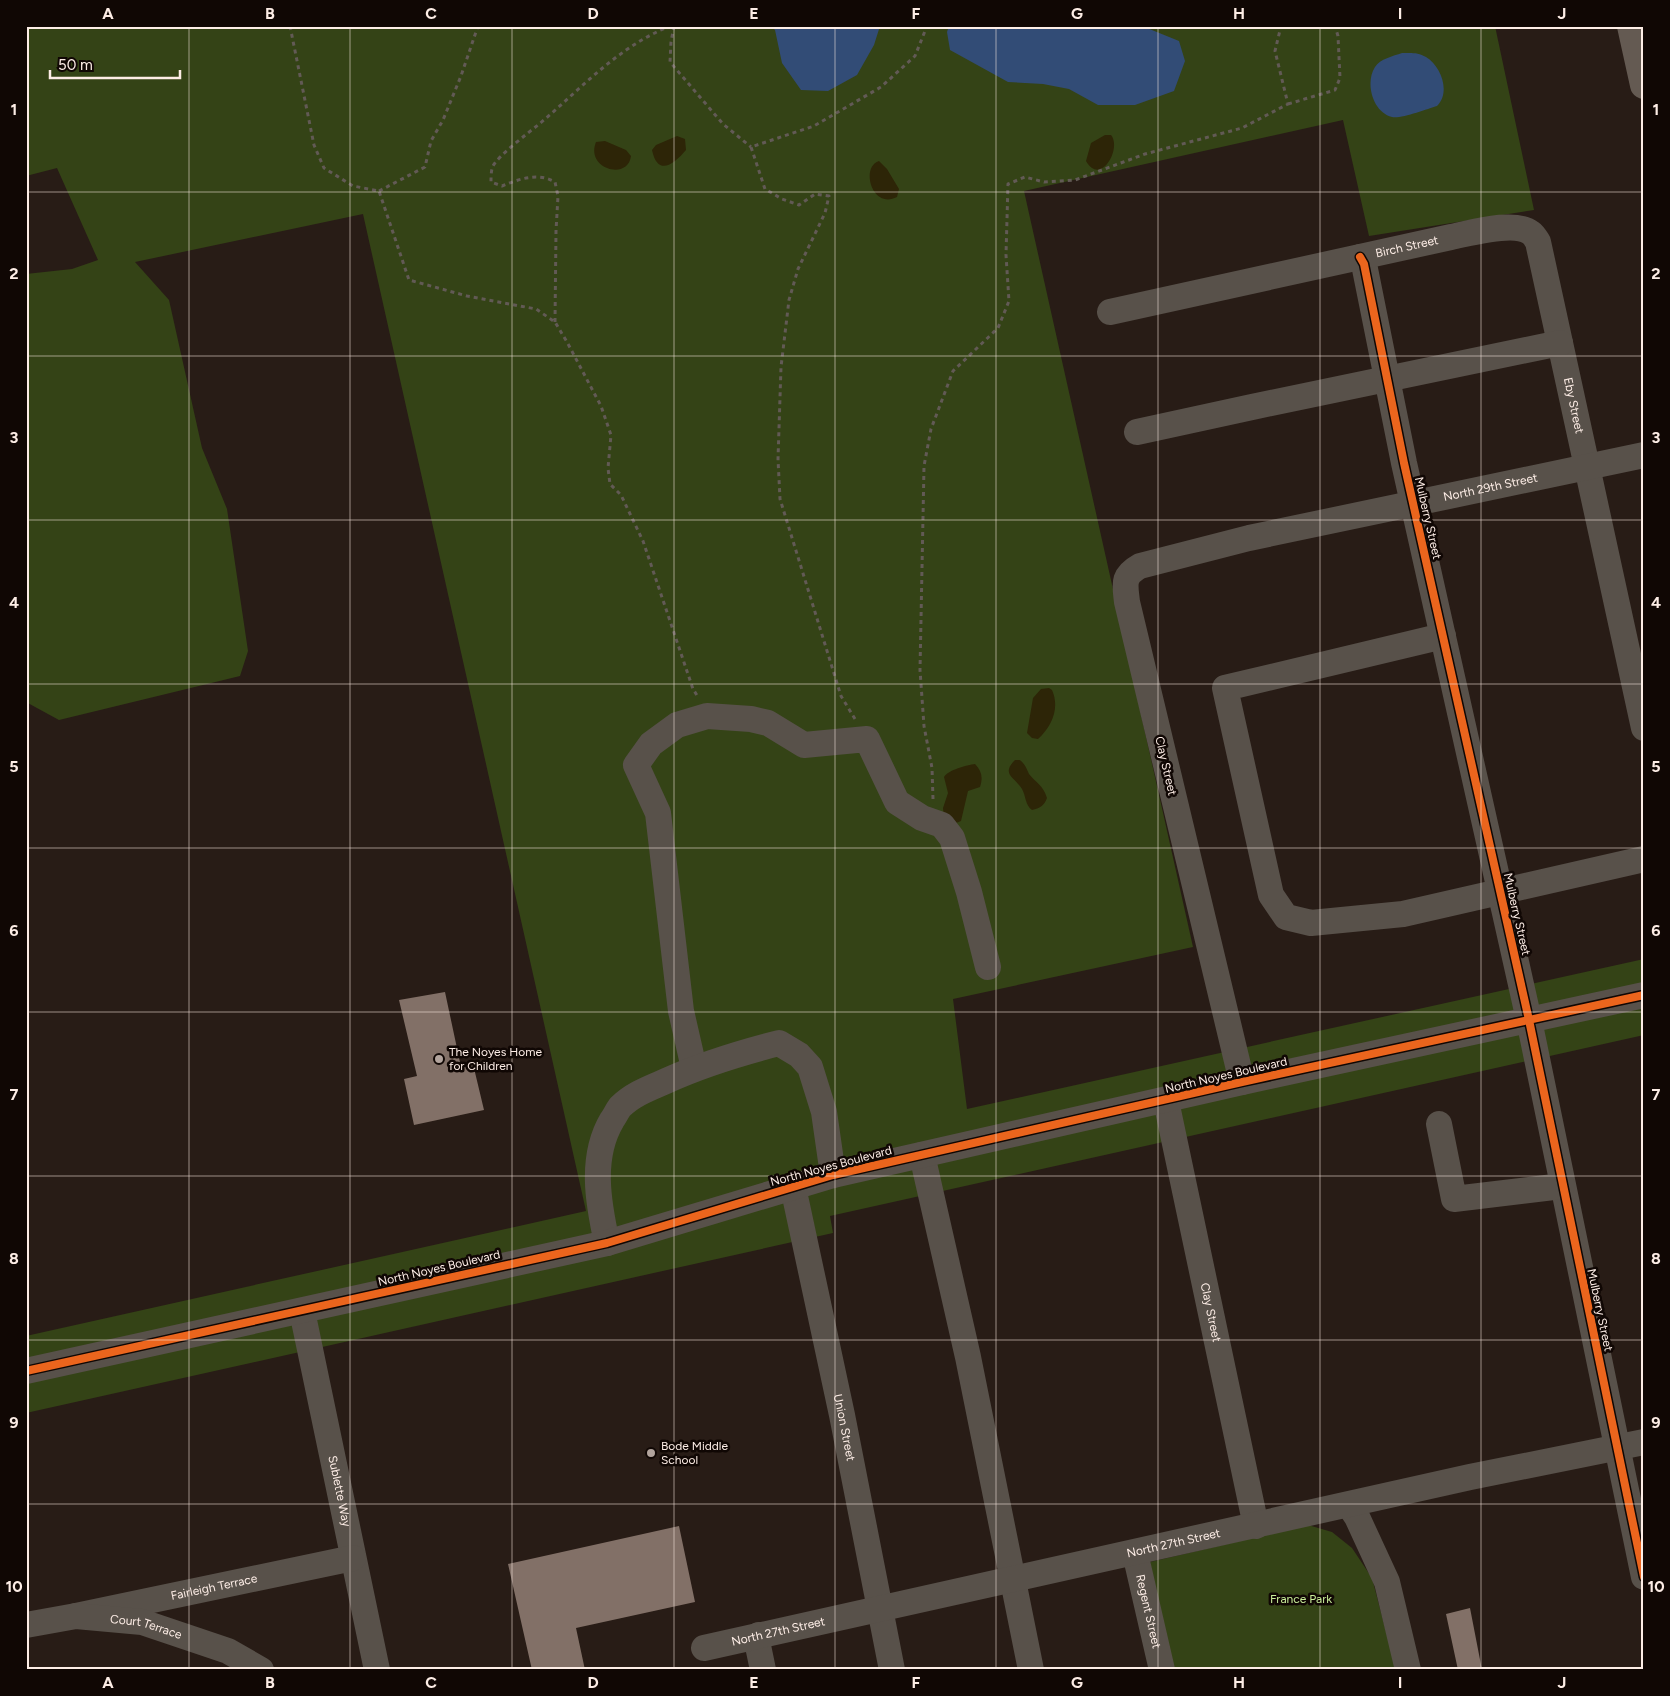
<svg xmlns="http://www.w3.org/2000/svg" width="1670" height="1696" font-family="Figtree,sans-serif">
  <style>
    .green { fill: #344316 }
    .sand { fill: #2d2507 }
    .water { fill: #324c76 }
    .building { fill: #827067 }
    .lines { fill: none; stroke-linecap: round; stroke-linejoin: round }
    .path { stroke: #625a55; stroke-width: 3; stroke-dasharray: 4 4; stroke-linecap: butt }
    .minor { stroke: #58514a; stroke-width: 26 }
    .major { stroke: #645a52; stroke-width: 28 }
    .cycleway-casing { stroke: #100704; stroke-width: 11 }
    .cycleway { stroke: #eb651d; stroke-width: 8 }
    .grid { fill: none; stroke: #fdede6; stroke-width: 1; stroke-opacity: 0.55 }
    .poi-dot { fill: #b2a49d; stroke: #100704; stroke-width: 2 }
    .labels { text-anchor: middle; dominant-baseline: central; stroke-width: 5; stroke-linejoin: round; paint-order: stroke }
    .street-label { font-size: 12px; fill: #fdede6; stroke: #100704 }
    .poi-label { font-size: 12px; fill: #fdede6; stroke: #100704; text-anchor: start }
    .park-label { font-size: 12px; fill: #c8ed99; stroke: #100704 }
    .neatline { fill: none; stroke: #fdede6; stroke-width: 2 }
    .grid-label { font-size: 16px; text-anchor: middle; font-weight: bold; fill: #fdede6 }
  </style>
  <rect width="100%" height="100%" fill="#281c16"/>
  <path class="green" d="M26 26H1495L1534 210 1369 236 1343 120 1024 191 1193 947 953 999 967 1109 1644 959V1035L830 1216 833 1233 26 1413V1336L586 1211 363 214 135 262 169 300 202 448 227 509 248 651 240 676 59 720 26 702V274L72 269 98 260 57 168 26 176Z
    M1308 1525 1332 1532 1352 1548 1372 1578 1396 1670H1171L1150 1562Z"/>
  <path class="sand" d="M1105 135H1111C1122 148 1101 187 1086 161L1091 143Z
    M677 136 685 139 686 150C675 163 658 178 652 150L656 145Z
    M605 141 626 150 631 156C628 181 585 169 596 142Z
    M879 161 887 169 899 189 897 197C872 210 860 167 879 161Z
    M1049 688 1052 690C1060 708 1052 726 1038 739L1032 738 1027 733 1033 698 1041 689Z
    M1015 760C1019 760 1020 759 1023 763 1026 766 1027 770 1029 774 1036 783 1043 785 1047 798 1044 806 1040 808 1032 810 1025 805 1026 796 1022 789 1016 778 1000 775 1015 760Z
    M975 764C982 771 983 778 980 787L968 791 961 821 956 823 944 818 943 808 948 793 944 777C948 770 967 765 975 764Z"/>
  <path class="water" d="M771 26H880L874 45 857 75 828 91 801 90 782 63 775 30Z
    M949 26H1142L1179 41 1185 61 1174 91 1135 105H1098L1069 89 1043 84 1008 82 950 50 947 32Z
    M1402 53C1411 53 1418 52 1426 57 1441 66 1451 92 1437 106 1427 109 1401 119 1392 117 1372 112 1365 82 1375 67 1380 59 1393 56 1402 53Z"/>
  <path class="building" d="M445 992 461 1067 473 1064 484 1110 414 1125 404 1079 417 1076 399 1000Z
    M679 1526 695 1602 576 1628 585 1670H532L508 1564Z
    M1470 1608 1482 1670H1458L1446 1614Z"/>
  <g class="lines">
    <path class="path" d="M290 26 314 145 324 168 353 186 379 191 409 280 467 296 536 309 555 322 567 342 601 406 611 435 608 468 610 484 621 495 643 541 693 689 698 697
      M674 26 671 42 670 62 723 124 751 147
      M1288 104 1335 90 1340 78 1338 36 1335 26
      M379 191 425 167 431 141 443 120 461 76 478 26
      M555 322 556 231 558 196 555 182C538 172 519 179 502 186L491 182C491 177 491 170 493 166 498 156 528 133 538 125 581 89 616 48 670 26
      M855 719 841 696 780 499 778 459 781 367 789 300 798 269 825 213 829 196 815 194 799 205 782 199 765 189 751 147 814 126 881 87 915 56 927 26
      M933 799 932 768 924 726 920 670 924 466 931 429 953 371 998 328 1009 301 1006 255 1008 184 1025 177 1044 182 1075 180 1145 154 1242 128 1288 104 1275 51 1281 26"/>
    <g class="minor">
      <path d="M1360 257 1364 264 1404 463 1529 1020 1644 1577"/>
      <path id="s1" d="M1110 312 1451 237C1471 233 1515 220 1531 233 1534 235 1536 239 1538 242L1644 728"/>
      <path d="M1137 432 1252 407 1560 343"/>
      <path d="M1443 636 1225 688 1271 895 1286 917 1311 923 1403 914 1644 859"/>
      <path d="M694 1068 681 1011 658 813 636 765 651 744 677 725 707 716 751 719 768 723 804 745 867 739 897 802 922 818 942 825 952 838 969 892 988 967"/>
      <path id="s2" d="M1242 1082 1127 602C1125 584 1122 576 1140 566L1249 538 1644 455"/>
      <path id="s3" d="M1166 1101 1256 1526"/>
      <path d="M1439 1124 1454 1199 1562 1186"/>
      <path d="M922 1155 968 1357 1031 1670"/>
      <path id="s4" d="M793 1187 842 1415 892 1670"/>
      <path d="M607 1243C598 1202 590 1157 612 1120 615 1116 617 1111 620 1107 633 1094 650 1088 666 1081 703 1064 740 1053 779 1043L799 1055 810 1067 824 1112 833 1175"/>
      <path id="s5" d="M302 1311 377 1670"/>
      <path d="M26 1371 607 1243 833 1175 1242 1082 1644 995"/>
      <path d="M1349 1505 1357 1517 1387 1582 1408 1670"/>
      <path id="s6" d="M1135 1553 1162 1670"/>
      <path id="s7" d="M76 1616 353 1558"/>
      <path id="s8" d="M26 1625 76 1616 142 1622 228 1651 261 1670"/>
      <path d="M759 1635 757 1641 763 1670"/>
      <path id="s9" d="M704 1648 1470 1477 1644 1442"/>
    </g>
    <path class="major" d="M1631 26 1644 85"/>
    <defs>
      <path id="cycleway" d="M1360 257 1364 264 1404 463 1529 1020 1644 1577
        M26 1371 607 1243 833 1175 1242 1082 1644 995"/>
    </defs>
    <use href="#cycleway" class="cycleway-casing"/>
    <use href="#cycleway" class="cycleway"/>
  </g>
  <path class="grid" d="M189 26V1670M350 26V1670M512 26V1670M674 26V1670M835 26V1670M996 26V1670M1158 26V1670M1320 26V1670M1481 26V1670M26 192H1644M26 356H1644M26 520H1644M26 684H1644M26 848H1644M26 1012H1644M26 1176H1644M26 1340H1644M26 1504H1644"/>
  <g class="poi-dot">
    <circle cx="439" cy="1059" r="5"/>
    <circle cx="651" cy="1453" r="5"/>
  </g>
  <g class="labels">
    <g class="street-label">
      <text stroke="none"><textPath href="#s1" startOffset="304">Birch Street</textPath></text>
      <text stroke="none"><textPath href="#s1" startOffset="610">Eby Street</textPath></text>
      <text stroke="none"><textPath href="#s2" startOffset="895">North 29th Street</textPath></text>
      <text transform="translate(1428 518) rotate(77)">Mulberry Street</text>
      <text transform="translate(1166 766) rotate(77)">Clay Street</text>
      <text transform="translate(1517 914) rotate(77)">Mulberry Street</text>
      <text transform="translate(1226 1075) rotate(-13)">North Noyes Boulevard</text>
      <text transform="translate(831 1166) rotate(-15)">North Noyes Boulevard</text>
      <text transform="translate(439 1268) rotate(-13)">North Noyes Boulevard</text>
      <text transform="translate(1600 1310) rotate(78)">Mulberry Street</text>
      <text stroke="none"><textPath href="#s3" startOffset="216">Clay Street</textPath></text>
      <text stroke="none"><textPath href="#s4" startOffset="246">Union Street</textPath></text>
      <text stroke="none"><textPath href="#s5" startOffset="184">Sublette Way</textPath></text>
      <text stroke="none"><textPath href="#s9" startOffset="481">North 27th Street</textPath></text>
      <text stroke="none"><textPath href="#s7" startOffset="141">Fairleigh Terrace</textPath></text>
      <text stroke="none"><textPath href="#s6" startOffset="60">Regent Street</textPath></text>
      <text stroke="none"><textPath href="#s8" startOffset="122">Court Terrace</textPath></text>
      <text stroke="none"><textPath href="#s9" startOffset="76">North 27th Street</textPath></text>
    </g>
    <g class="poi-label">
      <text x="449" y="1052">The Noyes Home<tspan x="449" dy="14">for Children</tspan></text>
      <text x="661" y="1446">Bode Middle<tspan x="661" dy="14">School</tspan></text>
    </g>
    <g class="park-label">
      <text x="1301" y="1599">France Park</text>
    </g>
  </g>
  <rect width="1670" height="1696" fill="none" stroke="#100704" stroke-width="55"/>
  <path d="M50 70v8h130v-8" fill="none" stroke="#fdede6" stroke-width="2.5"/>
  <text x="58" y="70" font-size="15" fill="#fdede6" stroke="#100704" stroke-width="4" paint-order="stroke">50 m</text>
  <rect x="28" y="28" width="1614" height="1640" class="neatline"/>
  <g class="grid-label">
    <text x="108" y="19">A</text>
    <text x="270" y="19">B</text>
    <text x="431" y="19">C</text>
    <text x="593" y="19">D</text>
    <text x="754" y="19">E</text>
    <text x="916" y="19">F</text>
    <text x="1077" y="19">G</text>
    <text x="1239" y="19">H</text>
    <text x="1400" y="19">I</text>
    <text x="1562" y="19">J</text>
    <text x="14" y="115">1</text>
    <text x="1656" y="115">1</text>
    <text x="14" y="279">2</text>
    <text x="1656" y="279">2</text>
    <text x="14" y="443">3</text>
    <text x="1656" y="443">3</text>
    <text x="14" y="608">4</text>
    <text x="1656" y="608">4</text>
    <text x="14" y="772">5</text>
    <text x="1656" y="772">5</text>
    <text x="14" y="936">6</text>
    <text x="1656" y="936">6</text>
    <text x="14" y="1100">7</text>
    <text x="1656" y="1100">7</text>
    <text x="14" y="1264">8</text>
    <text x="1656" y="1264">8</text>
    <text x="14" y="1428">9</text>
    <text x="1656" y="1428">9</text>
    <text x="14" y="1592">10</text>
    <text x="1656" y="1592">10</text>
    <text x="108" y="1688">A</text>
    <text x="270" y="1688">B</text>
    <text x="431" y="1688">C</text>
    <text x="593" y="1688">D</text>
    <text x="754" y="1688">E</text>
    <text x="916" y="1688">F</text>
    <text x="1077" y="1688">G</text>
    <text x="1239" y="1688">H</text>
    <text x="1400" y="1688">I</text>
    <text x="1562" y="1688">J</text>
  </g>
</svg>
